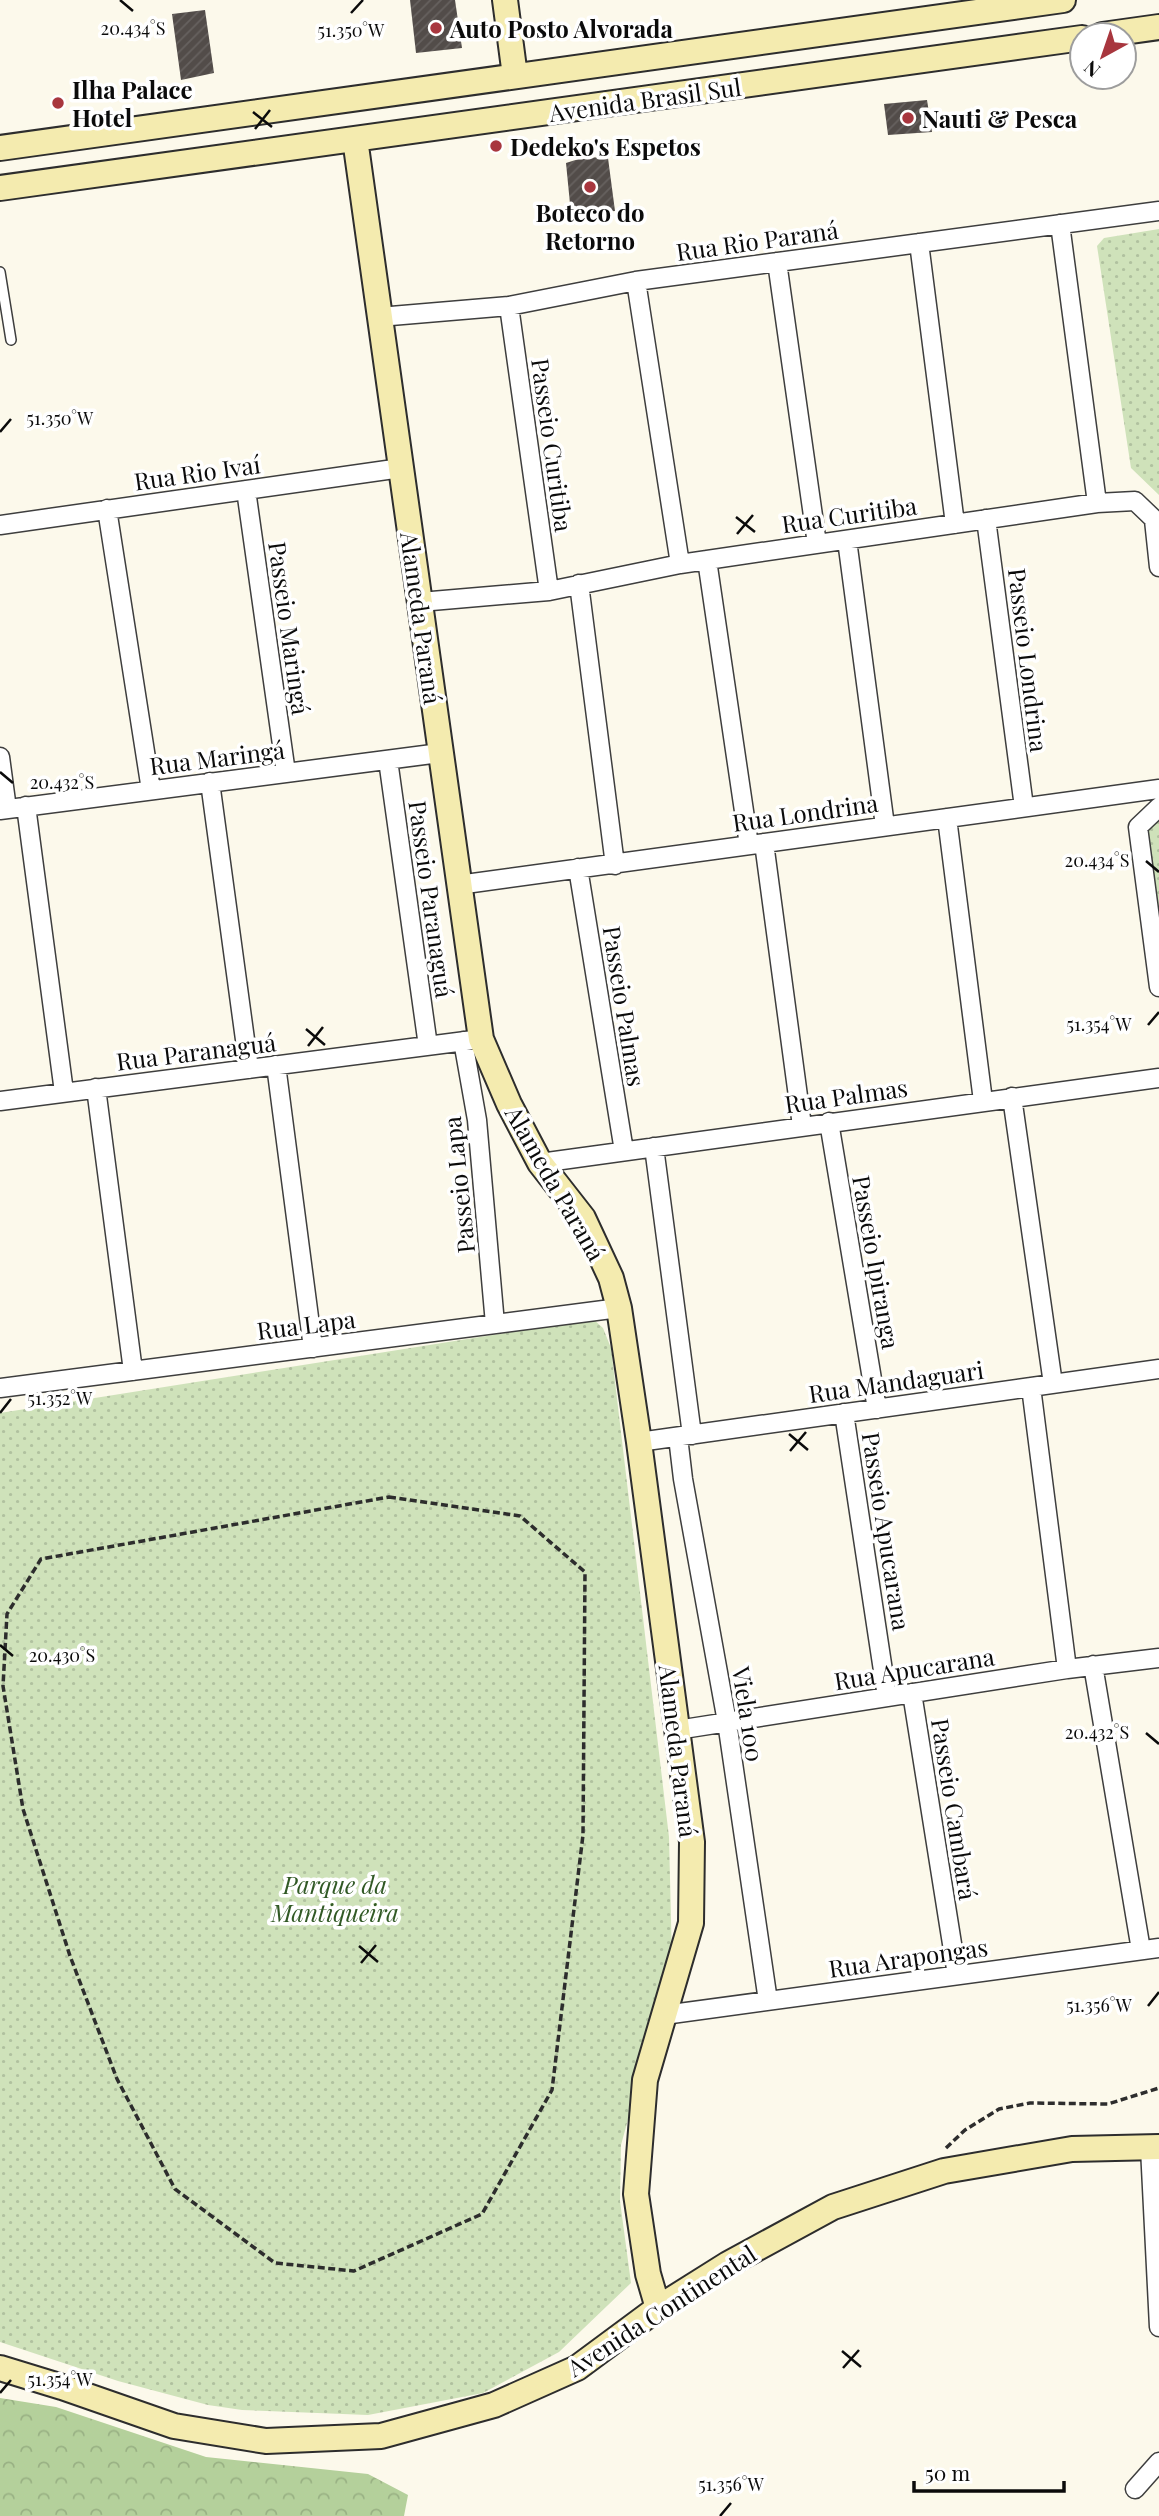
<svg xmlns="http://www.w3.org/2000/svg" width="1159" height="2516" font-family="'Playfair Display',serif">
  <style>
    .forest { fill: url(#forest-crowns) }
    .park { fill: url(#park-dots) }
    .building { fill: url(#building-hatch) }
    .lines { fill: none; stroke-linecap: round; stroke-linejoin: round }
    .lane-casing { stroke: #3e3e3e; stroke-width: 12 }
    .street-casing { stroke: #3e3e3e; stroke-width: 21 }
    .secondary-casing { stroke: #2d2d2d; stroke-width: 28 }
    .path { stroke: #2d2d2d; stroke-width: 3.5; stroke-dasharray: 7 3.5; stroke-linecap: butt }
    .lane { stroke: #fff; stroke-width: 9 }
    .street { stroke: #fff; stroke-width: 18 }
    .secondary { stroke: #f4ebaf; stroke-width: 24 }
    .ticks { fill: none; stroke: #0b0b0b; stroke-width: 2.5 }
    .poi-dot { fill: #a8363e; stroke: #fff; stroke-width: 2.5 }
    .labels { text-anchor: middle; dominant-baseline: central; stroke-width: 7; stroke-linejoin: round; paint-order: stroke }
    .poi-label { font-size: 24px; font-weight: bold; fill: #0b0b0b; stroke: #fff; text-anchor: start }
    .street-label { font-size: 24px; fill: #0b0b0b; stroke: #fff }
    .park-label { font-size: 24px; font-style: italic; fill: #315925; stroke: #fff }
    .ticks-label { font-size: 18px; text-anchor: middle; fill: #0b0b0b; stroke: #fff; stroke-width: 7; stroke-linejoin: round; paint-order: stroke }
  </style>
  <defs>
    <pattern id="forest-crowns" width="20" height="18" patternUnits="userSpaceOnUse" patternTransform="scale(1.75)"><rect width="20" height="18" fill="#b4d09b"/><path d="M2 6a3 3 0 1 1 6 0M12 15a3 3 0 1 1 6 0" fill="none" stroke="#99b184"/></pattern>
    <pattern id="park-dots" width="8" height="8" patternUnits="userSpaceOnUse" patternTransform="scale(1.75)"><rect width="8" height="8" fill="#cfe2ba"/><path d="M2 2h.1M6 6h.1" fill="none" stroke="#b0c19f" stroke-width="1.8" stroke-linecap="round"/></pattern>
    <pattern id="building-hatch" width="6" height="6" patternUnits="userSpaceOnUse" patternTransform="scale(1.75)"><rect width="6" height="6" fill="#524c49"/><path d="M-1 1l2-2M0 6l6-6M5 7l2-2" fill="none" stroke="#66615f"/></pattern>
  </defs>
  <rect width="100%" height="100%" fill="#fcf9eb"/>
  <path class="forest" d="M0 2398 56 2407 206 2457 368 2474 408 2495 404 2516H0Z"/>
  <path class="park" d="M1159 229V495L1131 468 1097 246 1104 238Z
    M1159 817V948L1143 831Z
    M593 1319 603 1328 611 1348 669 1837 672 1960 621 2145 620 2201 631 2283 559 2352 483 2393 368 2415 242 2410 208 2405 118 2381 0 2342V1413Z"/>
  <path class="building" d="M410 0H455L462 48 416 53Z
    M205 10 214 73 181 80 172 14Z
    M927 100 932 132 888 135 884 104Z
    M585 157 608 158 615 211 571 214 566 163Z"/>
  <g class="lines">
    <defs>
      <path id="lane" d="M0 272 11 340"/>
      <path id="street" d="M1060 224 1097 503
        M919 243 955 524
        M777 262 817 544
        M636 281 680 564
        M509 306 549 591
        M379 317 509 306 636 281 1159 211
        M246 490 286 773
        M107 509 151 790
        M986 519 1024 807
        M1154 520 1159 567
        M0 525 401 468
        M847 540 885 826
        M707 560 749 845
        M579 584 615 865
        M420 602 549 591 680 564 1097 503 1135 501 1159 524
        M0 757 7 809
        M388 760 428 1046
        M210 782 249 1069
        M26 806 64 1092
        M1159 807 1138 827 1159 987
        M0 810 440 753
        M947 818 983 1101
        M764 843 802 1126
        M578 868 624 1151
        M458 885 1159 789
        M463 1041 477 1120 495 1324
        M276 1065 313 1348
        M96 1088 133 1371
        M1012 1097 1053 1384
        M0 1101 481 1039
        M829 1122 877 1409
        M654 1147 692 1435
        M540 1163 1159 1078
        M1031 1387 1067 1669
        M0 1388 619 1308
        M844 1413 887 1697
        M678 1437 683 1479 727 1722 768 2001
        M639 1442 1159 1369
        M1093 1665 1141 1950
        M912 1693 957 1975
        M677 1730 1067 1669 1159 1658
        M664 2015 1159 1948
        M1150 2148 1159 2327
        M1135 2489 1159 2462"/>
      <path id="secondary" d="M505 0 515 76
        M1102 35 1159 27
        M355 139 481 1039 509 1104 540 1163 583 1218 611 1278 619 1308 639 1442 692 1842 691 1923 645 2080 636 2194 648 2274 658 2308
        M0 148 1063 0
        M0 188 1082 38
        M0 2368 62 2387 174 2426 266 2441 381 2436 494 2405 577 2368 658 2308 728 2264 833 2207 944 2171 1072 2149 1159 2147"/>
    </defs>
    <use href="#lane" class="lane-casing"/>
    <use href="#street" class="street-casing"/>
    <use href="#secondary" class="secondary-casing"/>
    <path class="path" d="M389 1497 520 1516 585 1572 583 1835 552 2090 482 2214 354 2271 275 2263 175 2189 117 2079 70 1956 23 1809 3 1686 7 1614 41 1559Z
      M946 2148 965 2130 999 2109 1030 2103 1108 2104 1159 2088"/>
    <use href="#lane" class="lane"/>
    <use href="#street" class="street"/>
    <use href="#secondary" class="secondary"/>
  </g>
  <path class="ticks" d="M120 0 133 11M351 13 363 0M253 112 272 127M255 129 270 110M0 432 11 419M736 517 755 532M737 534 753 515M0 772 13 783M1146 861 1159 872M1148 1025 1159 1012M306 1029 325 1045M308 1046 323 1027M0 1413 11 1399M789 1434 808 1450M790 1451 806 1432M0 1645 13 1656M1146 1733 1159 1744M359 1946 378 1962M361 1963 376 1945M1148 2006 1159 1992M842 2351 861 2367M843 2368 859 2350M0 2393 11 2380M720 2516 731 2503"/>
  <g class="poi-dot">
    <circle cx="436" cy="28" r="7"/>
    <circle cx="58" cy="103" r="7"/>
    <circle cx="908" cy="118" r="7"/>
    <circle cx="496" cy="146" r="7"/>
    <circle cx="590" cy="187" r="7"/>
  </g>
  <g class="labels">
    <g class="poi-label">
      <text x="450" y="28">Auto Posto Alvorada</text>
      <text x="72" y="89">Ilha Palace<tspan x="72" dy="28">Hotel</tspan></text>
      <text x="922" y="118">Nauti &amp; Pesca</text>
      <text x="510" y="146">Dedeko's Espetos</text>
      <text x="590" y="212" text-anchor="middle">Boteco do<tspan x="590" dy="28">Retorno</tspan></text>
    </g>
    <g class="street-label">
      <text transform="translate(645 99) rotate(-8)">Avenida Brasil Sul</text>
      <text transform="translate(757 240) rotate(-8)">Rua Rio Paraná</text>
      <text transform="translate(553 445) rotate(82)">Passeio Curitiba</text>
      <text transform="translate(197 472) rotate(-8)">Rua Rio Ivaí</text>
      <text transform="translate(849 514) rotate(-8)">Rua Curitiba</text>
      <text transform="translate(422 618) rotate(82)">Alameda Paraná</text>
      <text transform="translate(290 628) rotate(82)">Passeio Maringá</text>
      <text transform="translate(1029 660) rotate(83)">Passeio Londrina</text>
      <text transform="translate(217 757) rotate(-7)">Rua Maringá</text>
      <text transform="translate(805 812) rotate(-8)">Rua Londrina</text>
      <text transform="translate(432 899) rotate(82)">Passeio Paranaguá</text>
      <text transform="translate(625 1006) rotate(81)">Passeio Palmas</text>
      <text transform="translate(196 1051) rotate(-7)">Rua Paranaguá</text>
      <text transform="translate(846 1095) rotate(-8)">Rua Palmas</text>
      <text transform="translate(556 1183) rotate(60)">Alameda Paraná</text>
      <text transform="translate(458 1185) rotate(-96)">Passeio Lapa</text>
      <text transform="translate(877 1262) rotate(80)">Passeio Ipiranga</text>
      <text transform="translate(306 1324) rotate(-7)">Rua Lapa</text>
      <text transform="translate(896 1381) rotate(-8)">Rua Mandaguari</text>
      <text transform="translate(887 1531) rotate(81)">Passeio Apucarana</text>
      <text transform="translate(914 1668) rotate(-9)">Rua Apucarana</text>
      <text transform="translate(749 1714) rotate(81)">Viela 100</text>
      <text transform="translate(679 1751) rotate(83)">Alameda Paraná</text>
      <text transform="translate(955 1809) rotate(81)">Passeio Cambará</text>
      <text transform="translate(908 1957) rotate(-8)">Rua Arapongas</text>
      <text transform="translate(661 2310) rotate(-33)">Avenida Continental</text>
    </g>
    <g class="park-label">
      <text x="335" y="1884">Parque da<tspan x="335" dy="28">Mantiqueira</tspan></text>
    </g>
  </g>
  <g class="ticks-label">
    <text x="133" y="35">20.434°S</text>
    <text x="351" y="37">51.350°W</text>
    <text x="60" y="425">51.350°W</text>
    <text x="62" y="789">20.432°S</text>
    <text x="1097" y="867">20.434°S</text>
    <text x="1099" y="1031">51.354°W</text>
    <text x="60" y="1405">51.352°W</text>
    <text x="62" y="1662">20.430°S</text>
    <text x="1097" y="1739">20.432°S</text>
    <text x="1099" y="2012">51.356°W</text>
    <text x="60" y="2386">51.354°W</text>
    <text x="731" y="2491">51.356°W</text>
  </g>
  <g transform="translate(1103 56) rotate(220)"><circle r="33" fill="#ffffff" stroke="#9d9d9d" stroke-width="2"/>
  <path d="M0-5L12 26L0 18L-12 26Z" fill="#a8363e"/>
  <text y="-10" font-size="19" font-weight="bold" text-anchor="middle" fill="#0b0b0b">N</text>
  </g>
  <path d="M914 2481v10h150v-10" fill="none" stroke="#0b0b0b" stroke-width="3.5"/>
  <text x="925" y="2481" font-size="21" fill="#0b0b0b" stroke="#ffffff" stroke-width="5" paint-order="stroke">50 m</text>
</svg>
